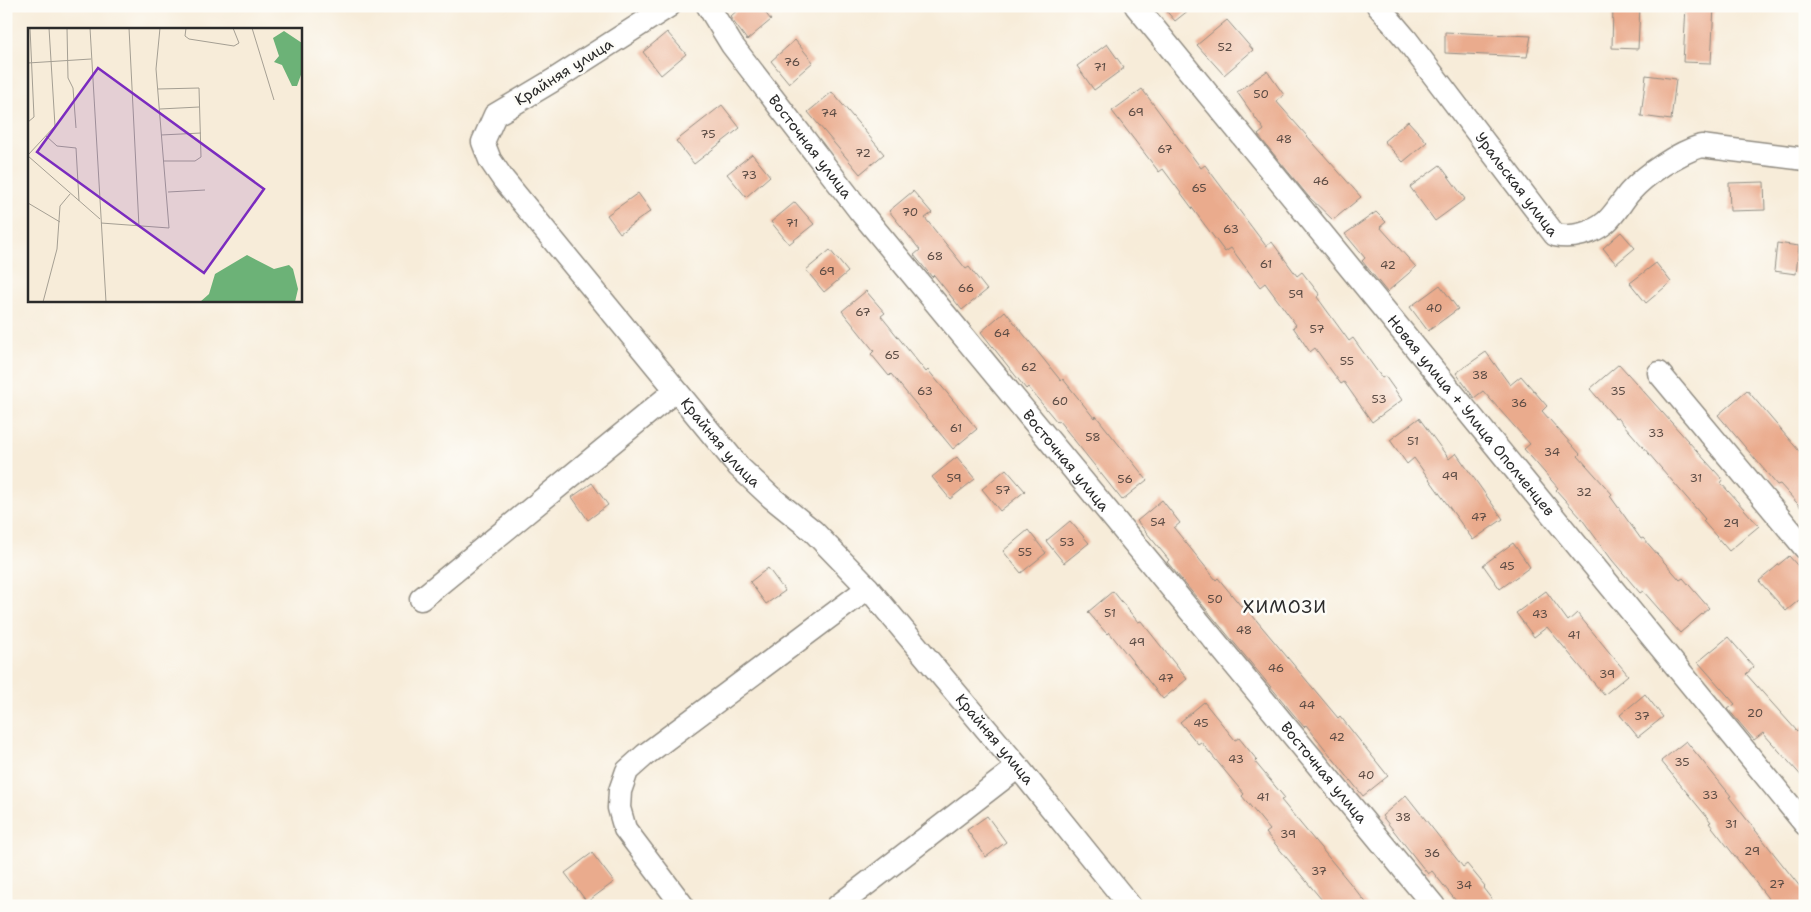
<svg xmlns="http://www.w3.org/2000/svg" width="1811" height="912" font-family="'Shantell Sans',sans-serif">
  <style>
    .building { fill: #eaab8d }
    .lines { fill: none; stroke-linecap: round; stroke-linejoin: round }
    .minor-casing { stroke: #918c82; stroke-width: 25 }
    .minor { stroke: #fff; stroke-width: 22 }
    .labels { text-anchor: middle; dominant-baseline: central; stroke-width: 5; stroke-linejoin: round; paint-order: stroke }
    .number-label { font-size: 12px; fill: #5b4b44 }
    .street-label { font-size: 15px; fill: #2b2b2b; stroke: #fdfcf7 }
    .quarter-label { font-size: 18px; letter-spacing: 1px; fill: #2b2b2b; stroke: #fdfcf7 }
    .inset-road { fill: none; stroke: #a59f93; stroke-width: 1 }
    .view { fill: #7b2cbf; fill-opacity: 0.15; stroke: #7b2cbf; stroke-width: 2.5 }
    .inset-edge { fill: none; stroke: #2b2b2b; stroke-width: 2.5 }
  </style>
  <rect width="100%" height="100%" fill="#fdfcf7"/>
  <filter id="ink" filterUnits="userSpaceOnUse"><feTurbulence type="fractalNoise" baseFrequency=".02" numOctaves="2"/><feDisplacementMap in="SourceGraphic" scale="10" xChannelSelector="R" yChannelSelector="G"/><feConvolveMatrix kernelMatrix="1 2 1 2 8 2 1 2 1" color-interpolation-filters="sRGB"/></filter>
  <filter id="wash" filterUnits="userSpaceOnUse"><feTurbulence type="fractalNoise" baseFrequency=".0096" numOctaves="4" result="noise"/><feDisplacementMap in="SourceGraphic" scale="20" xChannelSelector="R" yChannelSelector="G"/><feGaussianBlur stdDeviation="1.12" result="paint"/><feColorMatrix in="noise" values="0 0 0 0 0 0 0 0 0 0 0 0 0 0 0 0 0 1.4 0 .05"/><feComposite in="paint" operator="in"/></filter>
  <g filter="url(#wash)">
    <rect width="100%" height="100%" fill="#f7ecd9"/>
    <g id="blocks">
      <path class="building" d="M742 6H760L771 20 747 40 730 17Z
        M1162 6H1194L1175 21Z
        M1613 6H1640L1638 49 1612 48Z
        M1686 6H1714L1711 63 1683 62Z
        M1227 20 1253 50 1224 75 1197 45Z
        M667 32 686 54 661 75 643 52Z
        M1445 32 1531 36 1527 57 1445 53Z
        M795 40 813 62 789 83 771 61Z
        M1107 44 1124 68 1094 90 1077 66Z
        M1267 71 1284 95 1276 101 1361 197 1333 220 1308 196 1258 135 1264 130 1237 92Z
        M1646 75 1676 79 1671 120 1641 116Z
        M1142 89 1201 168 1205 165 1266 246 1272 242 1297 276 1302 272 1320 295 1317 297 1349 341 1353 338 1382 378 1385 376 1402 400 1372 422 1344 382 1341 384 1315 348 1310 352 1293 327 1296 325 1265 283 1260 287 1231 248 1225 252 1163 169 1159 172 1112 111Z
        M832 92 884 154 860 174 808 112Z
        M722 105 740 128 694 164 676 141Z
        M1408 121 1427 142 1403 162 1384 141Z
        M752 154 770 176 746 197 727 174Z
        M1440 165 1465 199 1435 221 1410 187Z
        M1764 182 1765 210 1730 211 1729 183Z
        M913 191 932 213 925 218 966 269 969 267 987 290 962 310 934 275 932 277 914 255 920 250 889 211Z
        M638 193 651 211 620 233 607 215Z
        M795 202 814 224 789 244 771 222Z
        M1376 212 1386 222 1380 227 1416 267 1387 292 1362 261 1365 258 1345 234Z
        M1621 232 1635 248 1616 264 1603 248Z
        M1777 243 1799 246 1796 274 1774 271Z
        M830 250 848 272 824 292 806 270Z
        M1656 263 1671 282 1646 303 1630 283Z
        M1440 285 1458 309 1428 331 1410 307Z
        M866 291 885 313 881 316 926 372 928 370 977 429 953 449 891 374 889 376 871 354 874 351 842 311Z
        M1005 311 1061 381 1063 379 1094 418 1096 416 1147 480 1122 500 1059 421 1057 422 1028 387 1026 389 981 332Z
        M1486 352 1510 385 1521 376 1547 406 1542 411 1580 454 1578 456 1612 494 1610 496 1641 539 1643 538 1680 580 1683 578 1709 608 1680 633 1643 591 1640 593 1612 560 1581 518 1556 490 1558 488 1524 449 1530 444 1483 391 1474 398 1456 373Z
        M1619 364 1723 480 1721 483 1759 526 1729 551 1703 521 1705 519 1618 418 1616 419 1590 389Z
        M1747 390 1805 458V512L1780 484 1777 485 1718 415Z
        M1419 418 1449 459 1456 453 1503 519 1473 540 1414 458 1407 464 1390 440Z
        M957 457 975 479 950 499 932 477Z
        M1006 469 1025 491 1000 511 982 489Z
        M592 483 608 505 588 520 572 497Z
        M1162 500 1180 523 1174 528 1216 580 1218 578 1245 611 1247 609 1338 718 1340 716 1388 776 1363 796 1306 725 1304 727 1167 562 1169 560 1137 521Z
        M1070 521 1089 543 1064 563 1046 541Z
        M1028 530 1046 553 1021 573 1003 551Z
        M1513 543 1530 567 1500 589 1483 565Z
        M1789 556 1805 574V595L1786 611 1759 581Z
        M768 568 785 591 766 604 750 582Z
        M1113 591 1138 622 1141 621 1187 679 1163 699 1109 632 1107 634 1088 612Z
        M1546 591 1568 621 1577 613 1628 675 1604 695 1547 627 1534 637 1516 613Z
        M1728 637 1754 667 1746 674 1797 731 1805 724V780L1763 733 1754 740 1728 709 1735 704 1698 662Z
        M1645 694 1663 717 1638 737 1620 715Z
        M1204 702 1235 740 1239 738 1257 760 1255 762 1285 798 1281 800 1369 906H1327L1266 833 1270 830 1242 796 1244 794 1201 742 1198 744 1180 722Z
        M1686 741 1731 796 1729 797 1805 893V906H1774L1709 823 1711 822 1661 761Z
        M1406 795 1463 867 1467 864 1485 886 1483 888 1497 906H1460L1432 871 1428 874 1382 816Z
        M987 816 1006 842 986 857 967 830Z
        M592 853 614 882 587 902 565 873Z"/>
    </g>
  </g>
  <g filter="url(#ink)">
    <use href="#blocks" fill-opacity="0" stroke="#918c82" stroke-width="1"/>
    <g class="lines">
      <defs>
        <g id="minor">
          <path id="s1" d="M669 6 552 81 495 115 483 142 490 160 503 179 739 467 771 497 813 531 868 588 1018 767 1130 906"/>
          <path id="s2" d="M708 6 732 45 859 210 1434 906"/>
          <path id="s3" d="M1136 6 1805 824"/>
          <path id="s4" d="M1378 6 1406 39 1555 235C1572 239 1593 233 1606 222 1616 213 1622 201 1630 192 1646 174 1678 153 1701 146L1805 159"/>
          <path d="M1659 373 1805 548"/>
          <path d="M421 599 675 391"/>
          <path d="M683 906 625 829 619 808 620 791 627 771 645 755 868 588"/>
          <path d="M838 906 1018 767"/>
        </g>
      </defs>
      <use href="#minor" class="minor-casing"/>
      <use href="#minor" class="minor"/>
    </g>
  </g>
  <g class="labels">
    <g class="number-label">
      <text x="1225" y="47">52</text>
      <text x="792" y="62">76</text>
      <text x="1100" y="67">71</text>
      <text x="1261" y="94">50</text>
      <text x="1136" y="112">69</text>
      <text x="829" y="113">74</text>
      <text x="708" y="134">75</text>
      <text x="1284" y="139">48</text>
      <text x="1165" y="149">67</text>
      <text x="863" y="153">72</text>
      <text x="749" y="175">73</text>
      <text x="1321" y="181">46</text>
      <text x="1199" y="188">65</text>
      <text x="910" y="212">70</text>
      <text x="792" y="223">71</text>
      <text x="1231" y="229">63</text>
      <text x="935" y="256">68</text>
      <text x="1266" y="264">61</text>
      <text x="1388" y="265">42</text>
      <text x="827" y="271">69</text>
      <text x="966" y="288">66</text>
      <text x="1296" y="294">59</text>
      <text x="1434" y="308">40</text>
      <text x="863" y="312">67</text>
      <text x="1317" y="329">57</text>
      <text x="1002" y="333">64</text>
      <text x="892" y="355">65</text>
      <text x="1347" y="361">55</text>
      <text x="1029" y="367">62</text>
      <text x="1480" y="375">38</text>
      <text x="925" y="391">63</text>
      <text x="1618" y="391">35</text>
      <text x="1379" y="399">53</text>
      <text x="1060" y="401">60</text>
      <text x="1519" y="403">36</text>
      <text x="956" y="428">61</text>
      <text x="1656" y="433">33</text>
      <text x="1093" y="437">58</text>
      <text x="1413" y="441">51</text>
      <text x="1552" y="452">34</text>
      <text x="1450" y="476">49</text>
      <text x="954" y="478">59</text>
      <text x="1696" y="478">31</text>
      <text x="1125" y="479">56</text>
      <text x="1003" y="490">57</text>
      <text x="1584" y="492">32</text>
      <text x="1479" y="517">47</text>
      <text x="1158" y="522">54</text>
      <text x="1731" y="523">29</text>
      <text x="1067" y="542">53</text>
      <text x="1025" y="552">55</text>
      <text x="1507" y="566">45</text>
      <text x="1215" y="599">50</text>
      <text x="1110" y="613">51</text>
      <text x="1540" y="614">43</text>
      <text x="1244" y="630">48</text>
      <text x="1574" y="635">41</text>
      <text x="1137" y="642">49</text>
      <text x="1276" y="668">46</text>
      <text x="1607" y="674">39</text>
      <text x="1166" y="678">47</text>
      <text x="1307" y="705">44</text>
      <text x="1755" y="713">20</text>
      <text x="1642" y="716">37</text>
      <text x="1201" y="723">45</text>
      <text x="1337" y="737">42</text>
      <text x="1236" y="759">43</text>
      <text x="1682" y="762">35</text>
      <text x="1366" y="775">40</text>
      <text x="1710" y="795">33</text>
      <text x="1263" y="797">41</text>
      <text x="1403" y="817">38</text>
      <text x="1731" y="824">31</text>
      <text x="1288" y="834">39</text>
      <text x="1752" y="851">29</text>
      <text x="1432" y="853">36</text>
      <text x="1319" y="871">37</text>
      <text x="1777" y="884">27</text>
      <text x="1464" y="885">34</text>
    </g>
    <g class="street-label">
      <text transform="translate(564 72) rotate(-32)">Крайняя улица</text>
      <text stroke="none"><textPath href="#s2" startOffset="174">Восточная улица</textPath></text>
      <text stroke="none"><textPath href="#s4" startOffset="226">Уральская улица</textPath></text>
      <text stroke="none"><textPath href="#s3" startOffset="529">Новая улица + Улица Ополченцев</textPath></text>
      <text stroke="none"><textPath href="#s1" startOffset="619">Крайняя улица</textPath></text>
      <text stroke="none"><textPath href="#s2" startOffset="579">Восточная улица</textPath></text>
      <text stroke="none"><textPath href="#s1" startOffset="1024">Крайняя улица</textPath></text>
      <text stroke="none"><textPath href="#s2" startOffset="984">Восточная улица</textPath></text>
    </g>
    <g class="quarter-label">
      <text x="1285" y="607">ХИМОЗИ</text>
    </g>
  </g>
  <g transform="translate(28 28)">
    <rect width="274" height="274" fill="#f7ecd9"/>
    <path d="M256 3 274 15V44L269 58H264L254 37 246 34 251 28 245 10ZM219 227 246 241 261 237 265 241 270 261 267 274H172L181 266 187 246Z" fill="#6cb277"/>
    <path class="inset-road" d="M39 0 40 50 45 60 48 100M62 0 78 274M101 0 111 199M158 0 157 8 161 11 206 18 211 15 205 0M224 0 246 72M0 35 63 31M130 61 171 60 173 129 167 133H135M132 81 171 79M0 94 6 89 2 0M133 107 173 105M18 108 29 118 48 120 51 173M0 127 27 98 21 0M0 128 72 191M140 164 177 162M0 175 32 194M73 195 141 200 128 41 132 0M15 274 29 221 32 178 42 166"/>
    <path class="view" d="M70 40 236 161 176 245 9 124Z"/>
    <rect width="274" height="274" class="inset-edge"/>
  </g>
  <rect width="1811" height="912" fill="none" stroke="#fdfcf7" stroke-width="25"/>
</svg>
